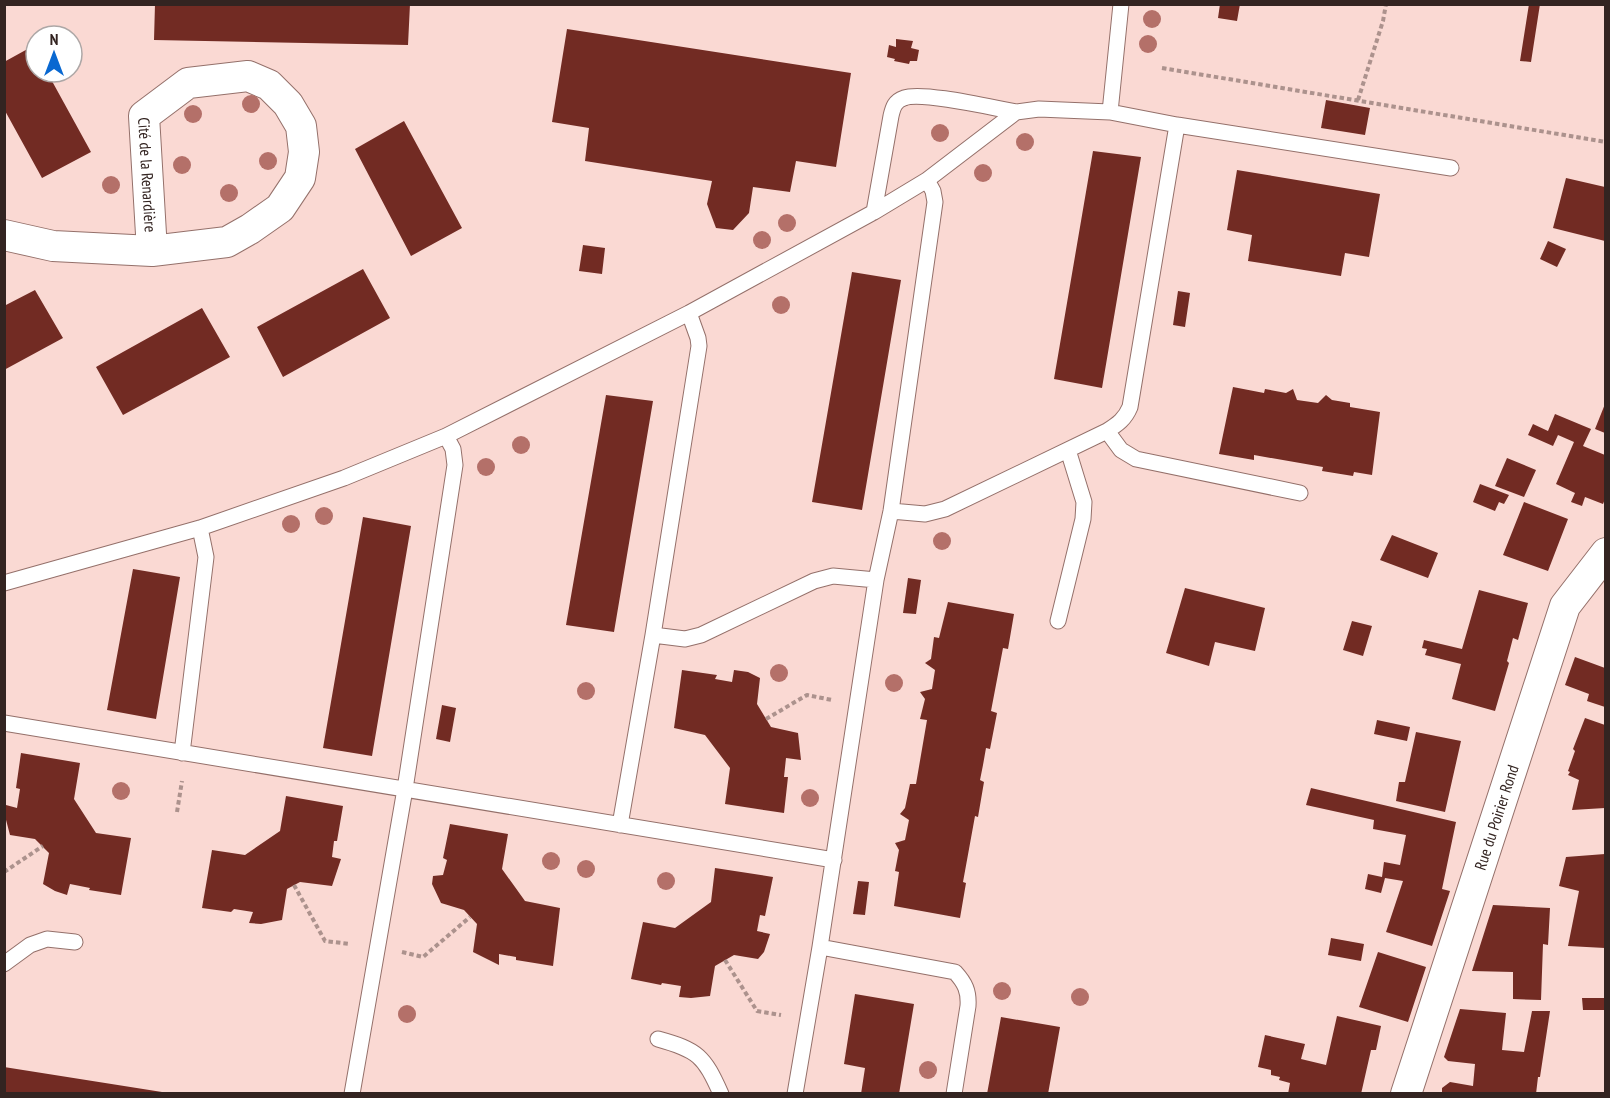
<svg xmlns="http://www.w3.org/2000/svg" width="1610" height="1098" font-family="'PT Sans Narrow',sans-serif">
  <style>
    .building { fill: #722b23 }
    .lines { fill: none; stroke-linecap: round; stroke-linejoin: round }
    .lane-casing { stroke: #94706a; stroke-width: 17 }
    .street-casing { stroke: #94706a; stroke-width: 32 }
    .path { stroke: #ac928d; stroke-width: 4; stroke-dasharray: 4.5 3; stroke-linecap: butt }
    .lane { stroke: #fff; stroke-width: 15 }
    .street { stroke: #fff; stroke-width: 30 }
    .tree { fill: #b47069 }
    .labels { text-anchor: middle; dominant-baseline: central; stroke-width: 6; stroke-linejoin: round; paint-order: stroke }
    .street-label { font-size: 16px; fill: #332421; stroke: #fff }
  </style>
  <rect width="100%" height="100%" fill="#fad9d3"/>
  <path class="building" d="M155 4H410L408 45 154 40Z
    M1220 4H1240L1237 21 1218 18Z
    M1529 4H1540L1531 62 1520 61Z
    M567 29 851 73 836 167 796 161 790 192 753 187 749 213 733 230 716 228 707 204 712 181 585 161 589 128 552 122Z
    M896 39 913 41 911 48 919 50 917 61H910L909 64 894 61 895 59 887 57 889 45 896 47Z
    M33 46 36 51V72H47L91 152 42 178 4 109V62Z
    M1326 100 1370 108 1365 135 1321 128Z
    M404 121 462 228 411 256 355 149Z
    M1093 151 1141 157 1102 388 1054 379Z
    M1237 170 1380 194 1369 257 1345 253 1341 276 1248 261 1252 235 1227 230Z
    M1566 178 1605 187V241L1553 228Z
    M1548 241 1566 249 1557 267 1540 259Z
    M583 245 605 248 602 274 579 271Z
    M363 269 390 318 283 377 257 327Z
    M852 272 901 280 862 510 812 502Z
    M35 290 63 338 4 370V306Z
    M1178 291 1190 293 1185 327 1173 325Z
    M202 308 230 357 123 415 96 367Z
    M1233 387 1264 393 1265 389 1286 393 1293 389 1297 400 1318 403 1326 395 1332 400 1350 403V407L1380 412 1372 475 1354 472 1353 476 1322 471 1323 467 1254 455V460L1219 454Z
    M606 395 653 401 614 632 566 625Z
    M1605 404V433L1595 429Z
    M1555 414 1591 429 1583 446 1605 455V499L1603 504 1585 497 1582 506 1571 502 1575 493 1556 484 1574 442 1558 435 1553 446 1528 435 1533 424 1548 431Z
    M1507 458 1536 470 1524 497 1495 486Z
    M1480 484 1509 495 1504 504 1499 502 1495 511 1473 502Z
    M1524 502 1568 519 1548 571 1503 555Z
    M363 517 411 526 372 756 323 748Z
    M1392 535 1438 553 1428 578 1380 560Z
    M133 569 180 577 156 719 107 710Z
    M908 578 921 580 916 614 903 613Z
    M1185 588 1265 608 1255 651 1215 642 1209 666 1166 653Z
    M1479 590 1528 603 1518 640 1513 638 1507 661 1509 663 1495 711 1452 699 1461 664 1425 655 1427 649 1422 648 1424 640 1462 649Z
    M948 602 1014 614 1008 649 1003 648 991 711 997 713 990 749 986 748 983 765 980 780 984 782 978 817 975 816 963 882 966 883 960 918 894 906 899 872 895 871 899 850 895 843 905 840 909 820 900 814 905 808 910 784H916L927 720 920 719 925 699 920 692 932 689 935 670 925 663 931 659 934 637 939 638Z
    M1352 621 1372 626 1363 656 1343 650Z
    M1575 657 1605 668V707L1587 701 1589 694 1565 685Z
    M682 670 717 675 715 679 732 682 734 670 748 672 760 678 757 704 771 727 798 733 801 760 786 758 784 777H788L784 813 725 804 730 768 705 735 674 728Z
    M442 705 456 708 450 742 436 739Z
    M1585 718 1605 725V808L1572 810 1579 780 1568 775 1570 772 1568 771 1575 751 1573 749Z
    M1377 720 1410 727 1407 741 1374 734Z
    M1416 732 1461 741 1445 812 1396 801 1399 782H1405Z
    M21 753 80 763 74 799 96 833 131 838 121 895 89 890 90 888 70 884 67 895 55 891 43 884 49 853 35 839 10 835 5 816 6 805 17 808 20 789 16 788Z
    M1311 788 1456 822 1442 889 1450 891 1432 946 1386 932 1403 881 1385 878 1381 893 1365 889 1368 874 1382 877 1384 862 1400 865 1406 835 1373 829 1374 820 1306 805Z
    M286 796 343 806 337 841H334L332 857 341 859 332 886 300 882 287 889 282 920 261 924 249 923 253 912 234 909 231 912 202 908 212 850 245 855 280 831Z
    M450 824 508 834 502 869 525 901 560 908 553 966 516 960V957L499 954V965L473 952 477 924 464 910 441 903 432 884 433 876 443 875 447 860 443 858Z
    M1605 854V948L1568 946 1579 891 1559 886 1566 857Z
    M715 868 773 877 765 916 760 915 757 931 770 934 764 952 758 959 734 955 715 966 710 996 691 998 679 997 681 986 662 983 661 985 631 979 643 922 675 928 711 902Z
    M858 881 869 882 865 915 853 914Z
    M1493 905 1550 908 1548 945 1543 944 1541 1000 1513 999V972L1472 971Z
    M1331 938 1364 944 1361 961 1328 955Z
    M1378 952 1426 967 1408 1022 1359 1007Z
    M855 994 914 1004 899 1094H861L865 1068 844 1064Z
    M1582 998H1605L1604 1010H1583Z
    M1460 1009 1506 1013 1502 1050 1524 1052 1532 1011H1550L1540 1077H1538L1536 1094H1442V1088L1450 1082 1473 1086 1475 1064 1448 1061 1444 1057Z
    M1337 1016 1381 1026 1376 1050H1371L1361 1094H1288L1290 1083 1279 1080 1280 1077 1271 1075V1070L1258 1067 1265 1035 1305 1044 1301 1059 1326 1065Z
    M1001 1017 1060 1027 1048 1094H987Z
    M4 1067 162 1092V1094H4Z"/>
  <g class="lines">
    <defs>
      <path id="lane" d="M1110 112 1121 4
        M874 212 891 116C893 107 895 101 904 98 922 91 993 108 1016 112
        M1107 431 1121 450 1136 459 1300 493
        M891 511 925 514 945 509 1107 431C1118 424 1125 419 1130 407L1177 125
        M4 583 200 528 344 478 446 436 689 313 874 212 927 180 1016 112 1039 109 1110 112 1177 125 1451 168
        M1058 621 1083 519 1084 502 1068 450
        M653 635 685 639 701 635 814 581 833 576 876 580
        M4 723 834 860
        M182 753 206 557 200 528
        M620 825 653 635 699 346 698 338 689 313
        M820 947 955 972C965 983 969 991 968 1006L954 1094
        M4 964 30 945 47 939 75 942
        M658 1039C698 1050 704 1056 721 1094
        M352 1094 405 789 455 465 453 449 446 436
        M795 1094 820 947 876 580 891 511 935 202 933 191 927 180"/>
      <g id="street">
        <path id="s1" d="M4 235 53 246 152 251 227 242 250 229 280 208 300 178 304 152 301 126 288 104 269 85 248 76 188 83 144 116 152 251"/>
        <path id="s2" d="M1406 1094 1565 606 1606 553"/>
      </g>
    </defs>
    <use href="#lane" class="lane-casing"/>
    <use href="#street" class="street-casing"/>
    <path class="path" d="M1162 68 1606 142
      M1358 100 1383 21 1386 4
      M766 719 807 695 832 700
      M177 812 182 781
      M4 872 43 846
      M294 885 325 941 350 944
      M402 952 423 957 470 917
      M725 960 757 1011 781 1015"/>
    <use href="#lane" class="lane"/>
    <use href="#street" class="street"/>
  </g>
  <g class="tree">
    <circle cx="1152" cy="19" r="9"/>
    <circle cx="1148" cy="44" r="9"/>
    <circle cx="251" cy="104" r="9"/>
    <circle cx="193" cy="114" r="9"/>
    <circle cx="940" cy="133" r="9"/>
    <circle cx="1025" cy="142" r="9"/>
    <circle cx="268" cy="161" r="9"/>
    <circle cx="182" cy="165" r="9"/>
    <circle cx="983" cy="173" r="9"/>
    <circle cx="111" cy="185" r="9"/>
    <circle cx="229" cy="193" r="9"/>
    <circle cx="787" cy="223" r="9"/>
    <circle cx="762" cy="240" r="9"/>
    <circle cx="781" cy="305" r="9"/>
    <circle cx="521" cy="445" r="9"/>
    <circle cx="486" cy="467" r="9"/>
    <circle cx="324" cy="516" r="9"/>
    <circle cx="291" cy="524" r="9"/>
    <circle cx="942" cy="541" r="9"/>
    <circle cx="779" cy="673" r="9"/>
    <circle cx="894" cy="683" r="9"/>
    <circle cx="586" cy="691" r="9"/>
    <circle cx="121" cy="791" r="9"/>
    <circle cx="810" cy="798" r="9"/>
    <circle cx="551" cy="861" r="9"/>
    <circle cx="586" cy="869" r="9"/>
    <circle cx="666" cy="881" r="9"/>
    <circle cx="1002" cy="991" r="9"/>
    <circle cx="1080" cy="997" r="9"/>
    <circle cx="407" cy="1014" r="9"/>
    <circle cx="928" cy="1070" r="9"/>
  </g>
  <g class="labels">
    <g class="street-label">
      <text stroke="none"><textPath href="#s1" startOffset="626">Cité de la Renardière</textPath></text>
      <text stroke="none"><textPath href="#s2" startOffset="291">Rue du Poirier Rond</textPath></text>
    </g>
  </g>
  <rect width="1610" height="1098" fill="none" stroke="#332421" stroke-width="12"/>
  <g transform="translate(54 54)"><circle r="28" fill="#ffffff" stroke="#ada7a6" stroke-width="1.5"/>
  <path d="M0-4.5L10 22L0 15L-10 22Z" fill="#0968d1"/>
  <text y="-9" font-size="16" font-weight="bold" text-anchor="middle" fill="#332421">N</text>
  </g>
</svg>
